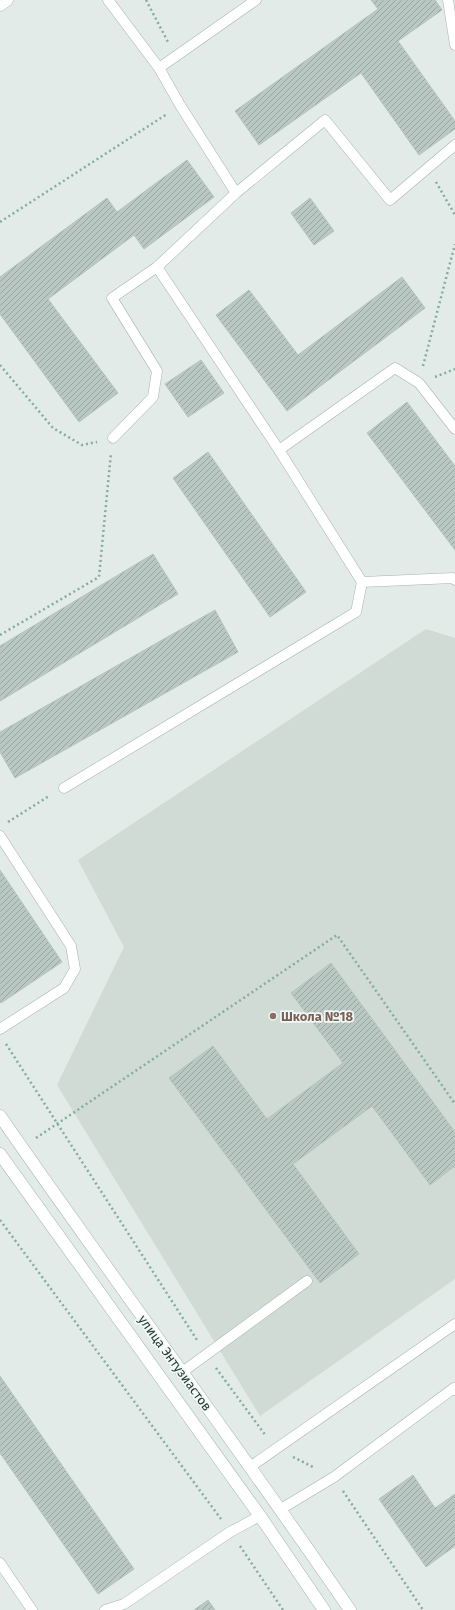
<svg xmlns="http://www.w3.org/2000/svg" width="455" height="1610" font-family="'Fira Sans',sans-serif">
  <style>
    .built { fill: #d0dbd6 }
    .building { fill: url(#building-hatch); stroke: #b5c4be }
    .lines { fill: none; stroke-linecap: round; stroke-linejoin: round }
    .service-casing { stroke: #a5b3ae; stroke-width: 11 }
    .tertiary-casing { stroke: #a5b3ae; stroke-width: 13 }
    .secondary-casing { stroke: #a1b6ae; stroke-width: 13 }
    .path { stroke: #84ac9f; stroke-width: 2.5; stroke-dasharray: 2 3; stroke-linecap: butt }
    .service { stroke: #fff; stroke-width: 10 }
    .tertiary { stroke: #fff; stroke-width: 12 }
    .secondary { stroke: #fff; stroke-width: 12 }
    .education-dot { fill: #8d6e63; stroke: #f2f8f5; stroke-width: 1.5 }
    .labels { text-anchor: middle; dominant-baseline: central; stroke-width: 3.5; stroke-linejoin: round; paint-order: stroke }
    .education-label { font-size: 13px; font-weight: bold; fill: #785e54; stroke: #f2f8f5; text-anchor: start }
    .street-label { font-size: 13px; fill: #233b34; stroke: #f2f8f5 }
  </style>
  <defs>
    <pattern id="building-hatch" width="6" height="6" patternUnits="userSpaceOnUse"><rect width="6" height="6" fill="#bac8c3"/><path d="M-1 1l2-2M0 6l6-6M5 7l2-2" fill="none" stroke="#97a49f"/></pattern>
  </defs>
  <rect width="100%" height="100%" fill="#e2ebe7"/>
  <path class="built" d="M426 629 455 638V1279L260 1416 57 1085 124 947 78 860Z"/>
  <path class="building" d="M371 0H435L442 10 398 41 455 121V129L419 155 361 73 259 145 235 111 378 9Z
    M187 160 214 197 144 249 134 235 48 299 118 393 79 422 0 314V277L107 198 117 212Z
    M310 198 334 231 314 245 291 213Z
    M402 277 425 308 287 411 216 315 249 290 298 355Z
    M201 360 224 393 188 417 165 384Z
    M407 402 455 466V550L367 433Z
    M208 452 306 592 270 617 173 478Z
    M153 554 178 594 0 701V646Z
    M215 610 238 652 15 778 0 752V732Z
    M0 870 62 962 1 1003 0 1002Z
    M331 963 455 1132V1166L430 1185 372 1106 293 1164 359 1254 320 1283 169 1078 213 1046 267 1119 343 1063 291 993Z
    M0 1376 134 1569 98 1594 0 1453Z
    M413 1475 435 1508 455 1494V1546L426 1567 379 1499Z
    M208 1600 215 1610H194Z"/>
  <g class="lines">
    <defs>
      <path id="service" d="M108 0 159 68 180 105 236 193
        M448 0 455 45
        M159 68 256 0
        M113 438 153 397 157 371 112 298 157 267
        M279 450 157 267 236 193 325 120 390 200 455 145
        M362 582 453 578 455 580
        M64 788 356 612 362 582 279 450 395 368 419 383 455 429
        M0 836 71 946 75 969 64 988 0 1029
        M181 1373 307 1281
        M250 1467 455 1324
        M281 1509 334 1477 454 1388 455 1390
        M0 1563 32 1610
        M105 1610 124 1604 230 1532 260 1516"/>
      <path id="tertiary" d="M0 5 7 0"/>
      <path id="secondary" d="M0 1116C115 1282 236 1443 350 1610
        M0 1154 260 1516 324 1610"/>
    </defs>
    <use href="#service" class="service-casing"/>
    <use href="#tertiary" class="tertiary-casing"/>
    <use href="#secondary" class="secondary-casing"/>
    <path class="path" d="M146 0 168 42
      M436 182 455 215
      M0 222 167 114
      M0 365 53 428 82 445 97 442
      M423 366 455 244
      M435 377 455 369
      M0 635 99 577 111 453
      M8 822 49 796
      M6 1044 197 1340
      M36 1138 337 935 455 1104
      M0 1220 221 1519
      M216 1368 266 1436
      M293 1457 315 1468
      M343 1491 423 1610
      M240 1546 283 1610"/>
    <use href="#service" class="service"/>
    <use href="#tertiary" class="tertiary"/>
    <use href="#secondary" class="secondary"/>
  </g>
  <circle class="education-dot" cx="273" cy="1016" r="4"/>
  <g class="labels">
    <g class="education-label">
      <text x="281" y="1016">Школа №18</text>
    </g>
    <g class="street-label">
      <text transform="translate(175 1363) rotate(54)">улица Энтузиастов</text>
    </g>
  </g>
</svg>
